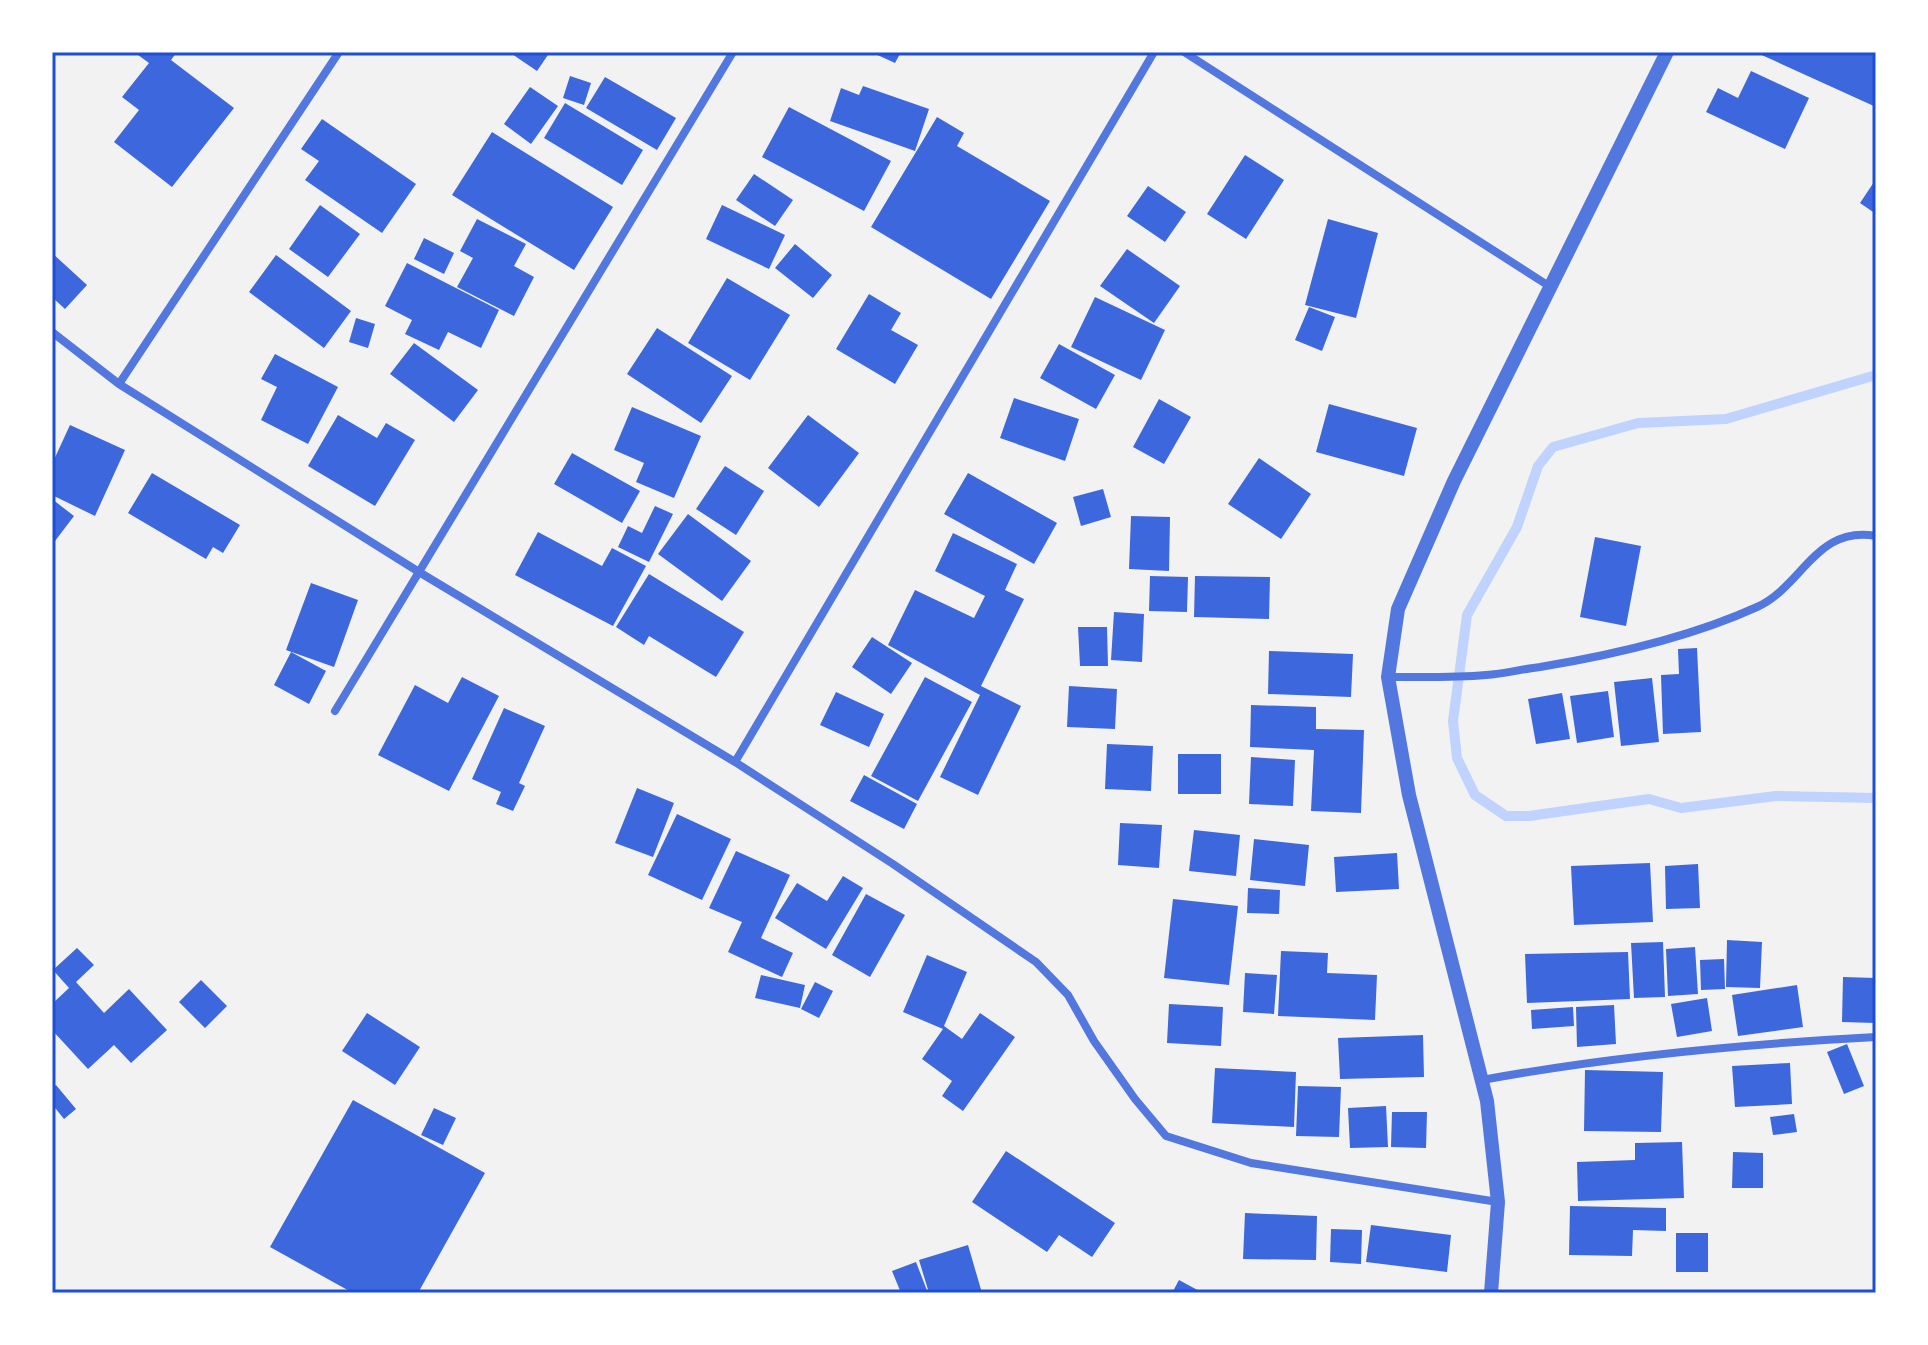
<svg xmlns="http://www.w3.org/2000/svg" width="1928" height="1345" font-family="Lora,serif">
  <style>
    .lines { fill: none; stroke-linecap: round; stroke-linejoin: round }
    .stream { stroke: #bfd3fe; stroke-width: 10 }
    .building { fill: #3d67dc }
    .minor { stroke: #5277de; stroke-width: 8 }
    .tertiary { stroke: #5277de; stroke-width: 14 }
    .neatline { fill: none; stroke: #1d4ed8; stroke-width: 3 }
  </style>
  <rect width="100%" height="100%" fill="#f2f2f2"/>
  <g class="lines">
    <path class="stream" d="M1876 375 1726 419 1638 423 1553 447 1538 466 1517 527 1467 615 1453 721 1457 758 1475 795 1506 816H1529L1649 799 1681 808 1776 796 1876 798"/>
  </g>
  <path class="building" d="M134 52H177L171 60 234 108 172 187 114 142 139 110 122 97 149 63Z
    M509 52H550L537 71Z
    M871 52H901L895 63Z
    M1755 52H1876V107Z
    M1751 71 1809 98 1785 149 1706 112 1718 88 1738 98Z
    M570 76 591 83 584 105 563 98Z
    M605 77 676 118 657 150 586 108Z
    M863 86 929 109 915 151 830 121 841 88 859 95Z
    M530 87 558 106 531 144 504 124Z
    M565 103 643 150 622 185 544 138Z
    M789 107 891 161 864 211 762 157Z
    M937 117 964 133 957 146 1050 201 991 299 871 227Z
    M322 119 416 184 382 233 305 180 319 161 301 149Z
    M492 132 613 207 574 270 452 195Z
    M1245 155 1284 180 1246 239 1207 214Z
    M754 174 793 200 775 226 736 200Z
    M1876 179V214L1860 203Z
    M1148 186 1186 212 1165 242 1127 216Z
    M320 205 360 234 328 277 289 249Z
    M722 205 785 235 769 269 706 239Z
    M477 219 526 244 514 266 534 277 514 316 457 287 473 258 460 251Z
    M1328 219 1378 233 1356 318 1305 305Z
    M424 238 454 253 444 274 414 259Z
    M795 244 832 275 813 298 775 268Z
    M1127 249 1180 286 1154 323 1100 286Z
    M52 253 87 285 65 309 52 297Z
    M276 255 351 311 324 348 249 292Z
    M407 263 499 310 481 348 448 332 439 350 405 334 412 320 385 306Z
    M727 278 790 315 750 380 688 343Z
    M869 294 901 313 891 330 918 345 895 384 836 349Z
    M1095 297 1165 330 1141 380 1071 347Z
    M1309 307 1335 317 1322 351 1295 340Z
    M356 318 375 324 368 348 349 342Z
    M657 328 732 376 701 423 627 374Z
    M414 343 478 390 454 422 390 374Z
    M1059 344 1115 375 1096 409 1040 378Z
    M275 354 338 387 308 444 261 420 277 387 261 379Z
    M1014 398 1079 419 1065 461 1000 438Z
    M1159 399 1191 417 1164 464 1133 447Z
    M1329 404 1417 428 1404 476 1316 452Z
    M632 407 701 436 674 498 636 482 644 463 614 450Z
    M338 415 377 438 386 423 415 440 375 506 308 466Z
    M808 415 859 453 819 507 768 468Z
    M70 425 125 450 95 516 52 495V464Z
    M572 453 640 491 622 523 554 484Z
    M1259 458 1311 494 1281 539 1228 504Z
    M725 466 764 491 736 535 696 509Z
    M152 473 240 525 223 553 213 547 206 559 128 513Z
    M968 473 1057 523 1034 564 944 514Z
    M1103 489 1111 517 1081 526 1073 497Z
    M52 499 74 516 52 545Z
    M655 506 673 514 649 562 618 547 628 526 642 533Z
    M688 514 751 561 722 601 658 554Z
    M1131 516 1170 517 1169 571 1129 569Z
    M538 532 602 566 612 548 646 566 613 626 515 575Z
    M953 533 1017 564 1005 590 1024 599 981 686 1021 706 978 795 940 777 980 695 888 645 915 590 974 618 985 596 935 571Z
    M1595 537 1641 546 1626 626 1580 617Z
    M649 574 744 632 716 677 649 636 644 645 616 627Z
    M1150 576 1188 577 1187 612 1149 611Z
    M1195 576 1270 577 1269 619 1194 617Z
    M311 583 358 600 334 667 286 650Z
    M1114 612 1144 614 1142 662 1111 660Z
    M1078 627H1107L1108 666H1080Z
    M872 637 912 663 891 694 852 667Z
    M1697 648 1701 732 1663 734 1661 675 1679 674 1678 649Z
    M1269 651 1353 654 1351 697 1268 694Z
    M291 652 326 671 309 704 274 685Z
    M462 677 499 696 449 791 378 755 415 685 448 703Z
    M925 677 972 702 918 801 871 776Z
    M1652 678 1659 742 1621 746 1614 682Z
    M1069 686 1117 689 1115 729 1067 727Z
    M1608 691 1614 737 1577 743 1570 696Z
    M836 692 884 714 869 747 820 725Z
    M1562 693 1570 739 1536 744 1528 699Z
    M1251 705 1316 707V729L1364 730 1361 813 1311 811 1314 750 1250 747Z
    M504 708 545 726 519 783 525 786 513 811 496 804 501 792 472 779Z
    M1107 744 1153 746 1151 791 1105 789Z
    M1178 754H1221V794H1178Z
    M1251 757 1295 760 1293 806 1249 804Z
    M864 775 917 804 904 829 850 801Z
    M637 788 674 803 653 857 615 843Z
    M677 814 731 839 702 900 648 875Z
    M1120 823 1162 825 1159 868 1118 865Z
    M1194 830 1240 835 1236 876 1189 871Z
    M1254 839 1309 845 1305 886 1250 880Z
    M736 851 790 875 761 938 793 953 782 977 728 952 742 922 709 908Z
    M1397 853 1399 889 1336 892 1334 857Z
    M1650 863 1653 922 1574 925 1571 866Z
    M1698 864 1700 908 1666 909 1665 866Z
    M843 876 863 888 826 949 775 918 797 883 827 901Z
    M1248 888 1280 890 1279 914 1247 913Z
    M866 894 905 915 870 977 832 955Z
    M1173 899 1238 906 1229 985 1164 978Z
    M1727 940 1762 942 1760 988 1726 987Z
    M1663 942 1665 997 1634 998 1631 943Z
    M1695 947 1698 994 1668 996 1666 949Z
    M77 948 94 965 76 982 104 1013 129 989 167 1030 131 1063 114 1045 88 1069 52 1030V1004L69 988 53 970Z
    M1281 951 1328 953 1327 973 1377 975 1375 1020 1278 1016Z
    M1628 952 1630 999 1527 1003 1525 954Z
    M927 955 967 972 944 1026 962 1039 980 1013 1015 1037 963 1111 942 1096 952 1081 922 1059 943 1029 903 1012Z
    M1724 959 1725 989 1701 990 1700 960Z
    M1245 973 1277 975 1274 1014 1243 1012Z
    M761 975 805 985 800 1008 755 998Z
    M1843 977 1876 978V1023L1842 1022Z
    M201 980 227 1006 205 1028 179 1002Z
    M815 982 833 991 819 1018 801 1009Z
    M1797 985 1803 1027 1738 1036 1732 995Z
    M1707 998 1712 1031 1677 1037 1671 1004Z
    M1169 1004 1223 1007 1221 1046 1167 1043Z
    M1614 1005 1616 1044 1577 1047 1576 1007Z
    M1573 1007 1574 1026 1532 1029 1531 1010Z
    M367 1013 420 1047 395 1085 342 1051Z
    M1423 1035 1424 1077 1340 1079 1338 1038Z
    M1847 1044 1864 1086 1844 1094 1827 1052Z
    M1790 1063 1792 1104 1735 1107 1732 1066Z
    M1215 1068 1296 1072 1294 1127 1212 1123Z
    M1585 1070 1663 1072 1661 1132 1584 1131Z
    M56 1085 76 1109 64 1119 52 1104V1088Z
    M1298 1086 1341 1087 1339 1137 1296 1136Z
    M353 1100 485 1173 418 1293H353L270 1247Z
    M1386 1106 1388 1147 1350 1148 1348 1108Z
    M434 1108 456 1118 443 1145 421 1135Z
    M1392 1112H1427L1426 1148 1391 1147Z
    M1794 1114 1797 1132 1773 1135 1770 1117Z
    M1682 1142 1684 1198 1578 1201 1577 1162 1635 1160V1143Z
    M1006 1151 1115 1223 1092 1257 1059 1235 1047 1252 972 1202Z
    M1733 1152 1763 1153V1188H1732Z
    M1570 1206 1666 1208V1231L1633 1230 1632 1256 1569 1255Z
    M1245 1213 1317 1216 1316 1260 1243 1259Z
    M1371 1225 1451 1235 1447 1272 1366 1262Z
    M1331 1229 1362 1230 1361 1264 1330 1262Z
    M1676 1233H1708V1272H1676Z
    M968 1245 982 1293H929L919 1260Z
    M916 1262 928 1293H901L892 1271Z
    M1179 1280 1203 1293H1172Z"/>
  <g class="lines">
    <path class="minor" d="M1184 52 1549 286
      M52 332 119 384 419 572 735 762 893 864 1036 962 1068 995 1094 1041 1135 1099 1166 1136 1251 1163 1498 1202
      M119 384 339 52
      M1388 677C1420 677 1453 678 1486 675 1504 674 1522 669 1540 667 1613 655 1689 638 1757 607 1803 586 1816 525 1876 536
      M335 711 733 52
      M735 762 1154 52
      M1482 1080C1612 1056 1744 1044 1876 1037"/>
    <path class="tertiary" d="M1491 1293 1498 1202 1487 1101 1409 795 1388 677 1398 609 1454 481 1667 52"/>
  </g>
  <rect width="1928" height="1345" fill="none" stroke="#ffffff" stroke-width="108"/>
  <rect x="54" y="54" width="1820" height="1237" class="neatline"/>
</svg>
